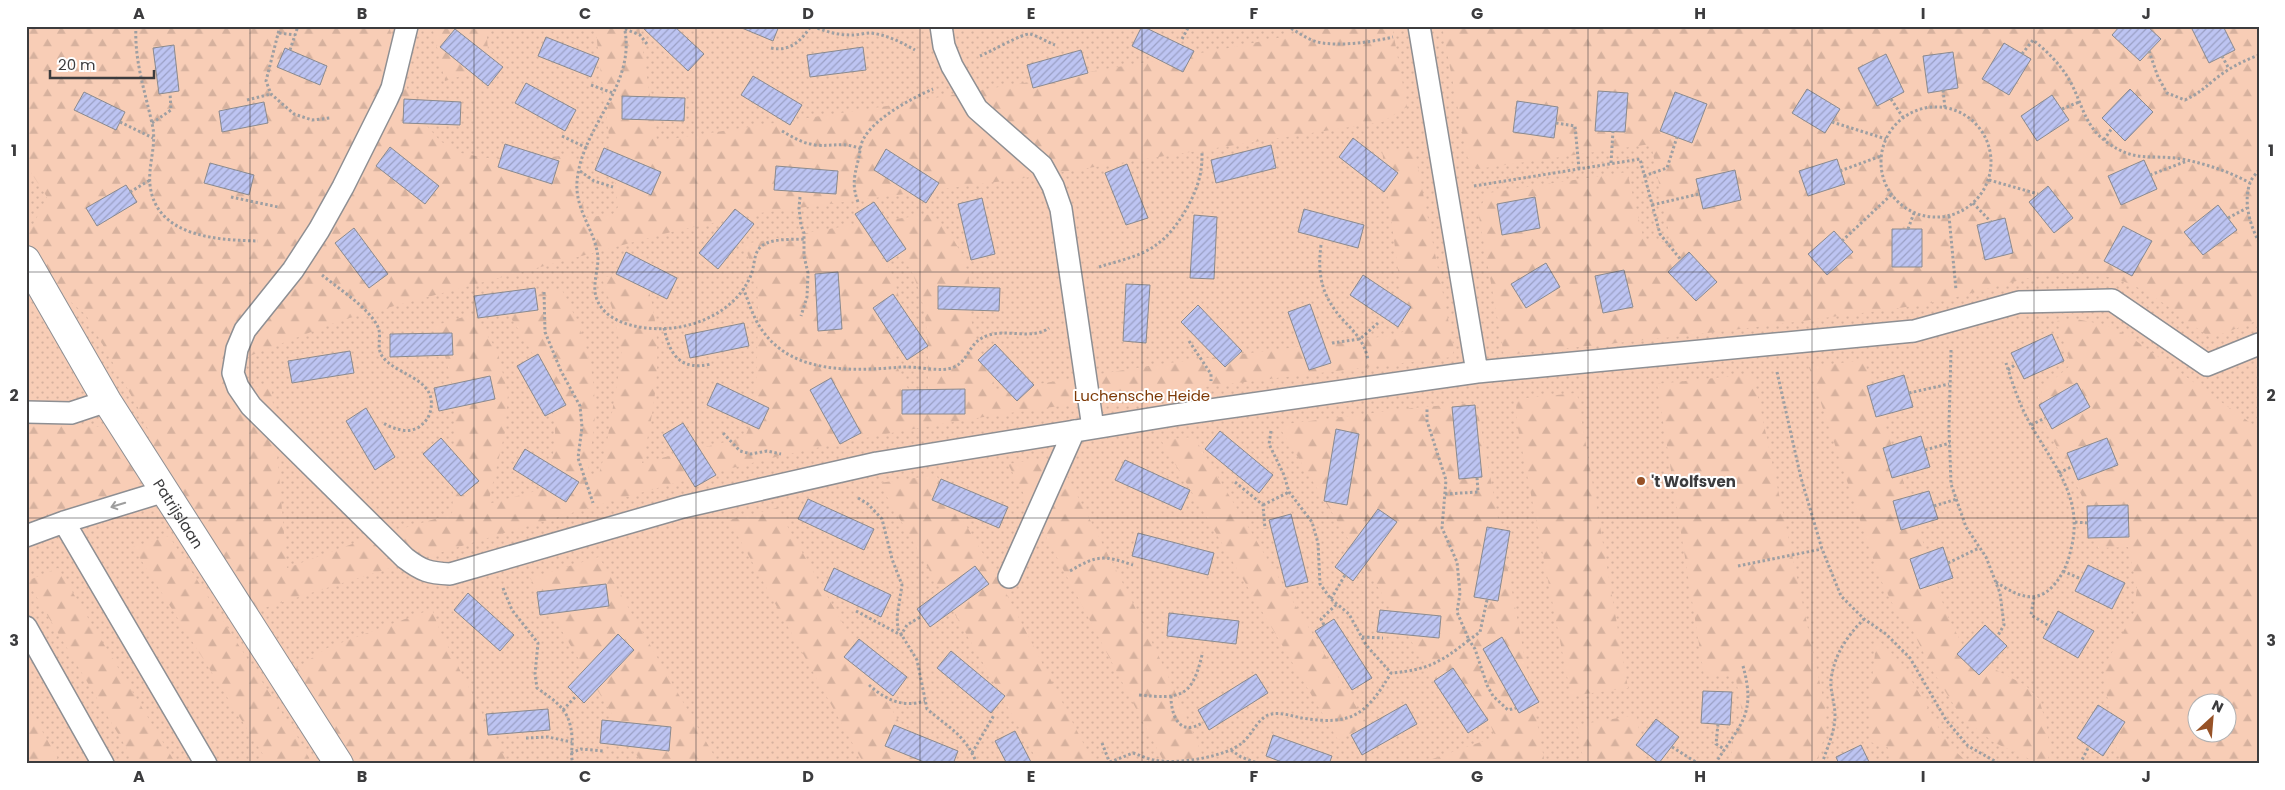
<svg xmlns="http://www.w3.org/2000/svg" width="2285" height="790" font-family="Poppins,sans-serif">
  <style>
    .green { fill: url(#green-dots); fill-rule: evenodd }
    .forest { fill: url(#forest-firs); fill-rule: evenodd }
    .building { fill: url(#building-hatch); stroke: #8a8a8e }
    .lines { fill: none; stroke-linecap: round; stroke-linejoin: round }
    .lane-casing { stroke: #8e8f93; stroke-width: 24 }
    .street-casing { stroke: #8e8f93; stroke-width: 30 }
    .path { stroke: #9e9fa2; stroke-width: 3; stroke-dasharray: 2.5 2.5; stroke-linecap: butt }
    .lane { stroke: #fff; stroke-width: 21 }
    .street { stroke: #fff; stroke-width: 28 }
    .oneway { stroke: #9e9e9e }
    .grid { fill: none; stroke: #3c3c3e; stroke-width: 1; stroke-opacity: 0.55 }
    .poi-dot { fill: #975227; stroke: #fff; stroke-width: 2 }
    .labels { text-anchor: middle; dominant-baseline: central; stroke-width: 4; stroke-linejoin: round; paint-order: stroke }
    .park-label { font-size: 15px; fill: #7d3906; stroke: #fff }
    .poi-label { font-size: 15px; font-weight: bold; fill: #3c3c3e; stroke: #fff; text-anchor: start }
    .street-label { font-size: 15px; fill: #3c3c3e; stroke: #fff }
    .neatline { fill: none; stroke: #3c3c3e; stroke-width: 2 }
    .grid-label { font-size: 16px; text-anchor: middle; font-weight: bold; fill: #3c3c3e }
  </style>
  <defs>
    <pattern id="green-dots" width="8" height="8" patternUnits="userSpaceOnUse" patternTransform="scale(1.25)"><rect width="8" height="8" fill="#f8cdb6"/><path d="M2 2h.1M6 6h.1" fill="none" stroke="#d6b19e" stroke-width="1.8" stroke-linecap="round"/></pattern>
    <pattern id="forest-firs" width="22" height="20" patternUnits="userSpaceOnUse" patternTransform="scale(1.25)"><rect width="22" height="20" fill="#f8cdb6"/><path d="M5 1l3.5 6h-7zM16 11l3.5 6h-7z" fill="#d6b19e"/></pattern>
    <pattern id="building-hatch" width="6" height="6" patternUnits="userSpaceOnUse" patternTransform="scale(1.25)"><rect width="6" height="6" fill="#bdc4f2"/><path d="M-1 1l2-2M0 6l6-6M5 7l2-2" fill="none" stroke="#9ba0c5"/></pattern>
  </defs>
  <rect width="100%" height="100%" fill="#eaebef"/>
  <path class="green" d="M26 26H2259V764H26ZM2198 702H2228V732H2198Z"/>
  <path class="forest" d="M26 26H389L407 88 421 119 440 141 461 153 486 158 534 159 569 155 577 160 585 218 613 214 618 207 595 26H639L657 141 887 106 1224 49 1335 26H1392L1407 107 1382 122 1011 180 760 213 675 231 342 320 219 368 236 393 271 382 287 568 363 540 452 514 455 464 454 390 439 333 434 326 473 314 497 350 508 394 505 432 488 504 558 485 547 487C549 471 554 454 555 438 557 388 529 344 502 305L561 288C583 330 594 361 595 409 595 432 589 455 588 477L599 474 605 453 622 355 613 311 602 278 642 268C645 281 651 295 653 309 663 361 654 412 642 463L745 437 753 418 756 391 758 316 757 281 744 244 863 223C877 243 900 283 900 307 900 313 895 319 894 325 890 358 899 378 919 403L927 402C929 358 931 307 909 267 900 251 889 237 881 221L932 214C954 235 966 257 970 287 971 296 969 306 970 314 975 341 986 366 997 391L1161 364 1396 335 1406 330 1382 150 1414 148 1454 349 1452 357C1237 384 1019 404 807 450 729 467 652 489 575 512 469 543 364 576 258 610L153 448 145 420 86 315 65 297 26 239 47 197 26 165Z
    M432 26H486L489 62 487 68 445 81Z
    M1442 26H2259V320L2211 338C2169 310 2147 282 2094 274 2044 266 1984 293 1935 302 1903 308 1870 312 1838 316 1727 332 1616 343 1504 355L1478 211 1488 193 1627 172 1644 240 1671 243 1651 144 1477 169 1469 166Z
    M2076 319 2106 325 2132 338 2259 429V764H2122L2114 740 2112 713 2104 686V667L2134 612 2137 587 2128 547 2098 548 2088 508 2039 412 2038 397 2046 386 2071 365 2057 321ZM2198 702H2228V732H2198Z
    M1864 360 1946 613 1964 648 1973 658 2025 685 2039 699 2046 723 2050 750 2047 764H2040L1993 742 1960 715 1932 670 1911 627 1895 609 1878 574 1809 367Z
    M1753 374 1825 707 1826 732 1816 764H1730L1734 737 1742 712 1735 674 1704 675 1657 384Z
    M1577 393 1628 688 1571 696 1517 424 1516 399Z
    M1471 403 1479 418 1545 764H1418L1495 737 1485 710 1464 713 1453 709 1278 425 1413 408Z
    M26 420 100 427 131 455 149 484 117 518 26 545Z
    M1194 437 1360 713 1368 725 1338 740 1161 440Z
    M1057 457C1110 558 1164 658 1206 764H1165L1008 464Z
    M936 475 1003 587 1094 764H1039L998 689 879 483Z
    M777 508 923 764H864L854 746 729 520Z
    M169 536 300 741 312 764H269L133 547Z
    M599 557 719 764H642L530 578Z
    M58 568 176 764H136L27 581Z
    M432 609 440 631 508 764H353L294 670 327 648Z
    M1880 642C1901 659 1914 685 1928 708 1941 731 1949 753 1974 764H1893L1887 746 1869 742V705L1876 645Z
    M26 703 61 764H26Z
    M1636 715 1646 764H1584L1577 725Z"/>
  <path class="building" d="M645 26H674L704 54 688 71 643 28Z
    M737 26H779L773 41Z
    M1142 26 1194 51 1183 72 1132 46Z
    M2120 26H2147L2161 39 2140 61 2112 35Z
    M2197 26H2223L2235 50 2209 63 2192 29Z
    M455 29 503 67 488 86 440 47Z
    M546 37 599 58 591 77 538 56Z
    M2004 43 2031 59 2009 95 1982 79Z
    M174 45 179 91 159 94 153 48Z
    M863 47 866 70 810 77 807 55Z
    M285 48 327 66 320 85 277 67Z
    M1081 50 1088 73 1033 88 1027 65Z
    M1953 52 1958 88 1928 93 1923 56Z
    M1886 54 1904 92 1877 106 1858 68Z
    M753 76 802 105 790 125 741 95Z
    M526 83 576 110 565 131 515 103Z
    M1807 89 1840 109 1825 133 1792 113Z
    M2130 89 2153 112 2125 141 2102 118Z
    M1598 91 1628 93 1625 132 1595 131Z
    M84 92 125 112 116 130 74 110Z
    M1675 92 1707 104 1692 143 1660 131Z
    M2052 95 2069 120 2037 141 2021 116Z
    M622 96 685 98 684 121 622 119Z
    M404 99 461 102 460 125 403 123Z
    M1517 101 1558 107 1554 138 1513 132Z
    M264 102 268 123 222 132 219 111Z
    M1353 138 1398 173 1384 192 1339 157Z
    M505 144 559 161 552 184 498 167Z
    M1271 145 1276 168 1216 183 1211 160Z
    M390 147 439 186 425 204 376 166Z
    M604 148 661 172 651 195 595 170Z
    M886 149 939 183 926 203 874 170Z
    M1837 159 1845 184 1808 196 1799 171Z
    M2144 160 2157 189 2121 205 2108 176Z
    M210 163 254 175 249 195 204 183Z
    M1127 164 1148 218 1126 225 1105 173Z
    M776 166 838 171 836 194 774 190Z
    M1735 170 1741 200 1703 209 1696 179Z
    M126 185 137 202 97 226 86 208Z
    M2048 186 2073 218 2054 233 2029 202Z
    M1535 197 1540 228 1502 235 1497 204Z
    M982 198 995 254 971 260 958 204Z
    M874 202 906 249 887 262 855 214Z
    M2218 205 2237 230 2203 255 2184 232Z
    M735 209 754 224 718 269 699 253Z
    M1304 209 1364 225 1358 248 1298 232Z
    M1194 215 1217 217 1214 279 1190 278Z
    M2005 218 2013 253 1985 260 1977 225Z
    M2123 226 2152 241 2132 276 2104 261Z
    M354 228 388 274 369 288 335 243Z
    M1892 229H1922V267H1892Z
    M1834 231 1853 252 1827 275 1808 254Z
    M626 252 677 278 667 299 616 274Z
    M1689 252 1717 282 1696 301 1668 272Z
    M1546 263 1560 287 1526 308 1511 284Z
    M1624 270 1633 307 1603 313 1595 276Z
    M838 272 842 329 818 331 815 274Z
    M1363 275 1411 307 1398 327 1350 295Z
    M1126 284 1150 285 1146 343 1123 341Z
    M938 286 1000 288 999 311 938 309Z
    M535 288 538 310 478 318 474 296Z
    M893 294 928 346 907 360 873 308Z
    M1310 304 1331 363 1309 370 1288 312Z
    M1198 305 1242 351 1225 367 1181 322Z
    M744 323 749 346 690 358 685 335Z
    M452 333 453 355 390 357V334Z
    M2052 334 2064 361 2024 379 2011 353Z
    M995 344 1034 385 1017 401 978 360Z
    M350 351 354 373 292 383 288 361Z
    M538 354 566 405 545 416 517 366Z
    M1904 375 1913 407 1876 417 1867 386Z
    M490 376 495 399 439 411 434 388Z
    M831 378 861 433 840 444 810 390Z
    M717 383 769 408 759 429 707 405Z
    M2077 383 2090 407 2052 429 2039 405Z
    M965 389V414H902V390Z
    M1475 405 1482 477 1459 479 1452 407Z
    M366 408 395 457 375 470 346 421Z
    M683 423 716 475 695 487 663 435Z
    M1336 429 1359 434 1347 505 1324 501Z
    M1220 431 1273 475 1259 493 1205 449Z
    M1921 436 1930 467 1892 478 1883 448Z
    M441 438 479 481 461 496 423 454Z
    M2107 438 2118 465 2078 480 2067 453Z
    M525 449 579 482 566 502 513 469Z
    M1125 460 1190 490 1181 510 1115 480Z
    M941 479 1008 507 999 528 932 500Z
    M1929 491 1938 519 1901 530 1893 501Z
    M808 499 874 529 864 550 798 519Z
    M2128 505 2129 537 2088 538 2087 506Z
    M1378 509 1397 522 1353 581 1335 567Z
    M1291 514 1308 582 1286 587 1269 520Z
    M1487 527 1510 531 1498 601 1474 597Z
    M1138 533 1214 553 1208 575 1132 556Z
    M1943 547 1953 578 1920 589 1910 559Z
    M2088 565 2125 583 2112 609 2075 591Z
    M975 566 989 584 930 627 917 609Z
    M834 568 891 595 881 617 824 590Z
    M606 584 609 606 540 615 537 592Z
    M468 593 514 635 500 651 454 610Z
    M1380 610 1441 616 1439 638 1377 632Z
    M2058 611 2094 631 2078 658 2043 638Z
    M1169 613 1239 621 1236 644 1167 636Z
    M1334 619 1372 678 1352 690 1315 631Z
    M1985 625 2007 646 1979 675 1957 654Z
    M618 634 634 650 584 703 568 687Z
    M1502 637 1539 702 1519 713 1483 649Z
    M859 639 907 677 893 696 844 657Z
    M951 651 1005 696 991 713 937 668Z
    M1453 668 1488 720 1468 733 1434 681Z
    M1256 674 1268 693 1209 730 1198 710Z
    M1703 691 1732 692 1730 725 1701 723Z
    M1406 704 1417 724 1362 755 1351 735Z
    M2098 705 2125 722 2103 756 2077 738Z
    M548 709 550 730 488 735 486 714Z
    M1656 719 1679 737 1659 763 1636 745Z
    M602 720 671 727 669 751 600 743Z
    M894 725 958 751 953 764H929L885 746Z
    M1015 731 1032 764H1007L995 741Z
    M1273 735 1332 756 1329 764H1287L1266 756Z
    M1861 745 1870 764H1839L1836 757Z"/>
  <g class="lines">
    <defs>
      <path id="lane" d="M407 26 392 88 387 99 343 187 319 230 293 270 245 330 237 349 233 373 238 387 251 406 405 558C422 571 429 573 450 574L683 507 877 463 1174 415 1477 372 1914 331 2019 302 2112 300 2207 365 2259 344
        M941 26 944 46 952 66 977 109 1042 166 1053 186 1061 209 1093 428
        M1419 26 1477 372
        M26 412 71 413 107 401
        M64 522 206 764
        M26 536 64 522 165 491
        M1009 577 1074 431
        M26 627 103 764"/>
      <g id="street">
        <path id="s1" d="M26 260 107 401 339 764"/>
      </g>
    </defs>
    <use href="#lane" class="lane-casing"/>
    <use href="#street" class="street-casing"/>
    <path class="path" d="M136 26C134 62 146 94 153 128 156 147 148 166 150 185 156 237 217 240 258 241
      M280 26 266 81 271 94 294 114 312 120 330 118
      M624 26C638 85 581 126 577 182 575 211 596 231 598 258 598 269 594 280 595 292 600 325 645 331 673 328 705 324 738 307 751 275 754 268 754 256 758 250 766 237 792 240 805 239
      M813 26C825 32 839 35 852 35 858 35 865 33 871 33 887 35 901 42 915 50
      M1287 26C1298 32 1309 41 1322 43 1344 46 1371 42 1393 37
      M625 29 640 35 647 44
      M279 33 295 35
      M1182 39 1189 26
      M771 48C790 52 801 41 811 26
      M290 50 298 26
      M2149 51 2158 77 2167 93 2185 100C2199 93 2202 90 2214 80 2227 69 2243 61 2259 55
      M2022 54 2033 40C2048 52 2062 66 2071 83 2083 106 2085 127 2108 143 2136 163 2151 154 2182 159 2206 164 2228 171 2250 183
      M980 56C990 52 1023 33 1030 34 1038 36 1047 42 1055 45
      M2222 56 2229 69
      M591 85 613 93
      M1943 90 1945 108
      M1891 99 1904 119
      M247 100 271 94
      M1881 162a55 55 0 1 1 110 0a55 55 0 1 1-110 0Z
      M2062 109 2079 102
      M120 122 153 138
      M1832 122 1886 139
      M152 123 171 110 170 93
      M1556 123 1575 126 1579 169
      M782 131C792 137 802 143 815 145 833 147 842 141 861 149
      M562 136 587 148
      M2104 140 2112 128
      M1611 163 1613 131
      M2259 170C2256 174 2251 179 2250 183 2243 202 2250 225 2259 242
      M580 171 594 181 613 187
      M1840 171 1881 156
      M2150 175 2187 161
      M1644 176 1667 168 1677 137
      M1989 180 2038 194
      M1474 186 1640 159 1660 234 1681 260
      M130 192 150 180
      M231 197 278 207
      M800 197 799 208 801 225 804 233V256L808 273 807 297 801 316
      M858 202C852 186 854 177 858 161 860 154 860 144 864 138 875 118 912 98 933 89
      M1973 203 1991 222
      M1652 205 1699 194
      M1949 216 1956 290
      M2228 218 2247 208
      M1908 229 1914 213
      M1842 241 1891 195
      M1321 245C1317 276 1322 297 1344 321 1355 332 1365 343 1368 360
      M1099 267C1117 261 1140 257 1156 245 1176 232 1198 194 1201 170 1202 164 1202 157 1202 151
      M322 275C339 289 369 308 378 327 382 336 376 347 382 356 395 375 436 378 431 408 430 416 426 422 419 427 408 434 394 429 383 423
      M743 288C749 302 753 318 762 330 793 375 853 371 902 367 916 366 943 373 954 367 970 360 968 341 989 335 1007 329 1033 340 1049 328
      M544 292 545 332 561 371 580 406 582 427 578 458 593 503
      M664 328C670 356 681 371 711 364
      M1189 341 1211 374V381
      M1332 343 1360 339 1378 323
      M1951 350 1949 427 1951 484 1966 527 1986 557 2000 593 2004 625 1997 637
      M2008 370 2016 364
      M1777 372 1801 478 1822 549 1841 596 1864 619 1886 634 1910 658 1946 720 1968 746 2000 764
      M1909 393 1949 384
      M2031 425 2045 418
      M1271 431 1269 444 1284 475 1289 492 1312 522 1318 543 1320 584 1331 599 1349 614 1366 645 1391 673
      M723 433 740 451 751 454 767 451 781 454
      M1925 450 1950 443
      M2059 473 2073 466
      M1235 482 1263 505 1265 529
      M1445 494 1478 492 1477 477
      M858 498 868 504 882 519 892 559 902 585 897 617 898 629 917 660 927 709C950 729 965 734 977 764
      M1263 505 1289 492
      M1934 506 1957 499
      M2075 522 2088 523
      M1948 563 1979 548
      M1738 566 1822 549
      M1070 571C1097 555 1103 555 1133 565
      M2063 571 2081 579
      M1996 582C2014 594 2035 606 2053 586 2063 575 2068 563 2071 549 2084 499 2055 467 2032 427 2020 407 2013 385 2006 363
      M503 588 512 610 538 643 535 674 537 688C558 703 570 710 572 737 573 746 570 754 573 764
      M2034 597 2031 615 2049 626
      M1331 599 1345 575
      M1487 600 1480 632 1469 640 1475 649 1487 685 1493 696 1508 710 1516 708
      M856 611 901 635 907 625 920 617
      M1324 625 1321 619 1337 604
      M1362 637 1383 638
      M869 685C886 700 903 708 925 701
      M1139 695C1180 699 1192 698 1202 655
      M1171 696C1171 715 1179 737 1202 723
      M563 710 576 696
      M1718 724 1716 744 1724 749
      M526 738 548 737 572 742
      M1102 743 1109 761
      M1672 747 1699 764
      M1231 750 1241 757 1260 764
      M571 753 581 749 603 751
      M972 753 994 715
      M1105 764 1133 753C1140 755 1147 759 1154 760 1177 765 1225 757 1242 743 1252 735 1256 721 1268 715 1279 711 1291 716 1302 718 1352 726 1366 715 1391 673 1428 670 1441 662 1469 640L1457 612 1460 593 1457 562 1442 528 1446 480 1427 421V407
      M1715 764C1739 725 1757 716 1743 666
      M1822 764C1827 747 1835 733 1835 715 1835 703 1830 691 1831 680 1834 655 1847 636 1864 619
      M2080 764 2089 746"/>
    <use href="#lane" class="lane"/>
    <use href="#street" class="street"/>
  </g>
  <defs><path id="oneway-shaft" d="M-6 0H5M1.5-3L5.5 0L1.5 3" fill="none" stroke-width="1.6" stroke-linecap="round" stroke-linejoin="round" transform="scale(1.25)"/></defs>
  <use class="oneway" href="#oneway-shaft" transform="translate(118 505) rotate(163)"/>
  <path class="grid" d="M250 26V764M474 26V764M696 26V764M920 26V764M1142 26V764M1366 26V764M1588 26V764M1812 26V764M2034 26V764M26 272H2259M26 518H2259"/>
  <circle class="poi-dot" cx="1641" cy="481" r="5"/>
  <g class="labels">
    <g class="park-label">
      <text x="1142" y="395">Luchensche Heide</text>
    </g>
    <g class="poi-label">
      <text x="1651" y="481">'t Wolfsven</text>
    </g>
    <g class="street-label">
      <text stroke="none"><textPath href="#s1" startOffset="296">Patrijslaan</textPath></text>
    </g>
  </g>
  <rect width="2285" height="790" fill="none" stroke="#ffffff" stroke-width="55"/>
  <g transform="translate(2212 718) rotate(26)"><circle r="24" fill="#ffffff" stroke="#b1b1b2"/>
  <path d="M0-4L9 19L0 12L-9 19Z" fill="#975227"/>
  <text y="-8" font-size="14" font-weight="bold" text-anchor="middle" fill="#3c3c3e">N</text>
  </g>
  <path d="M50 70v8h104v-8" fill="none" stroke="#3c3c3e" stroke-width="2.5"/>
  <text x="58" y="70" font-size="15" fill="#3c3c3e" stroke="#ffffff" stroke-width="4" paint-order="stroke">20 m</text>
  <rect x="28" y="28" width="2230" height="734" class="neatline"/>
  <g class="grid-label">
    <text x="139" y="19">A</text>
    <text x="362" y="19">B</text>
    <text x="585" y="19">C</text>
    <text x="808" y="19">D</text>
    <text x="1031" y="19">E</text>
    <text x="1254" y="19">F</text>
    <text x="1477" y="19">G</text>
    <text x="1700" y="19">H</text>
    <text x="1923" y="19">I</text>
    <text x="2146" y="19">J</text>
    <text x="14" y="156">1</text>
    <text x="2271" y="156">1</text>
    <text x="14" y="401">2</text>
    <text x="2271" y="401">2</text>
    <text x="14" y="646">3</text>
    <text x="2271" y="646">3</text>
    <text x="139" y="782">A</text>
    <text x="362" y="782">B</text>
    <text x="585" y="782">C</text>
    <text x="808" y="782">D</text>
    <text x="1031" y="782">E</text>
    <text x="1254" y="782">F</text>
    <text x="1477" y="782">G</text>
    <text x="1700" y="782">H</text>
    <text x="1923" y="782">I</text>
    <text x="2146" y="782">J</text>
  </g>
</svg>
